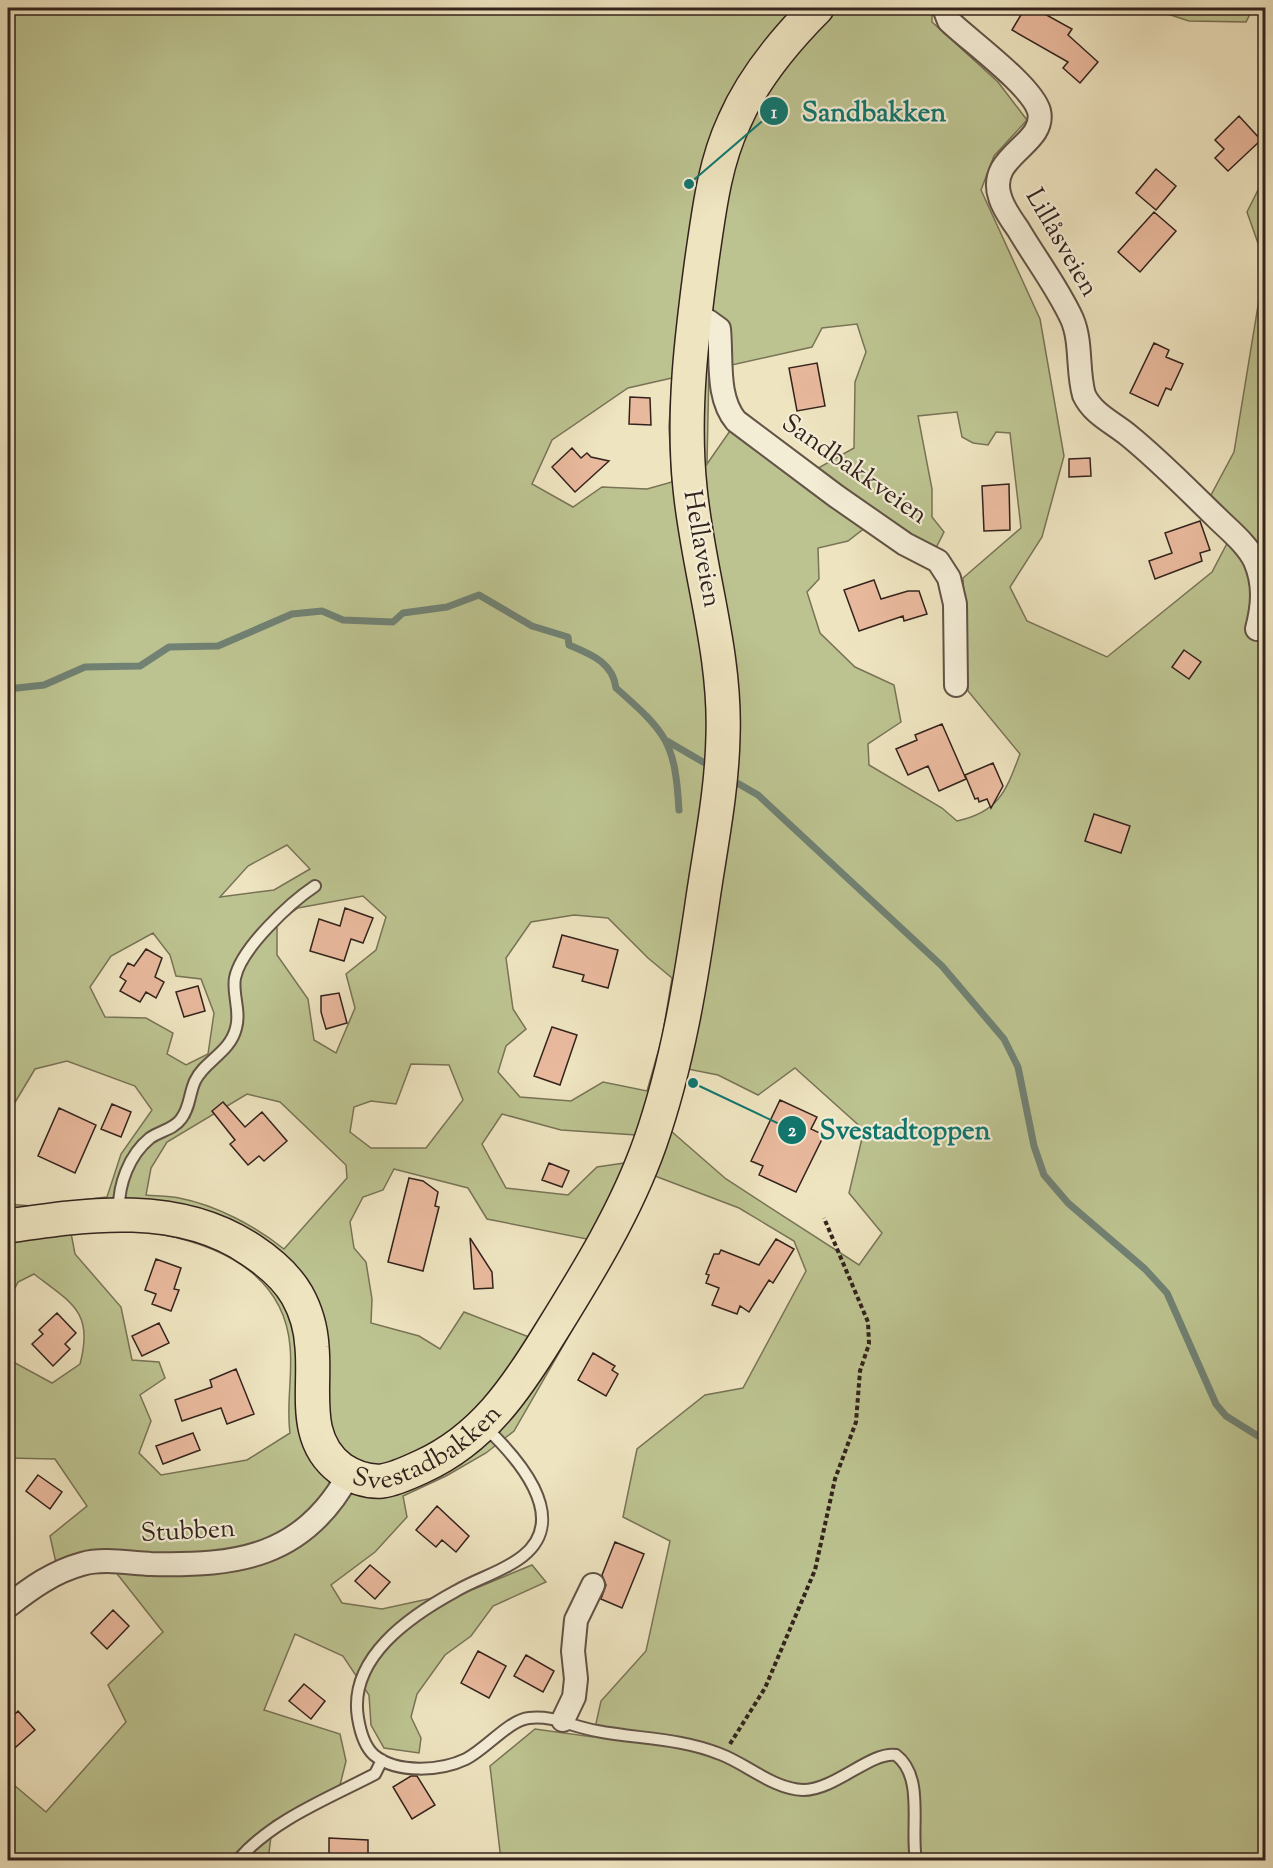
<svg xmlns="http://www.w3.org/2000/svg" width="1273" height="1868" font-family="'Sorts Mill Goudy',serif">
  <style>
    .green { fill: #bcc390; stroke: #787356; stroke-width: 1.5; fill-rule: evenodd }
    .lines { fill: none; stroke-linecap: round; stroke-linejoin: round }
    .stream { stroke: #718173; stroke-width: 7 }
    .building { fill: #e9b99d; stroke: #34231d; stroke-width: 1.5 }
    .service-casing { stroke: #625346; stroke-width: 14 }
    .minor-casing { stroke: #625346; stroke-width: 26 }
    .primary-casing { stroke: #34231d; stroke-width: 36 }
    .path { stroke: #34231d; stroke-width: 4; stroke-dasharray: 4.5 3; stroke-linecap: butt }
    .service { stroke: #f4edd6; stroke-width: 10 }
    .minor { stroke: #f4edd6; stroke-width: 22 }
    .primary { stroke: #eee4c0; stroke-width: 33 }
    .labels { text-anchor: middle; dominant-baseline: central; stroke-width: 4.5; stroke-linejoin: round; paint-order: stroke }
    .street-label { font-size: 26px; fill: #34231d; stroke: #f4edd6 }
    .leader { fill: none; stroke: #0f766e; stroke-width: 2 }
    .callout-dot { fill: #0f766e; stroke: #f4edd6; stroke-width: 2 }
    .mark-label { font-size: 18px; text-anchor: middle; font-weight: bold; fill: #fff }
    .callout-label { font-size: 27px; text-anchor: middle; font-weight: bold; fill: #0f766e; stroke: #f4edd6; stroke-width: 4.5; stroke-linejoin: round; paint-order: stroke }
  </style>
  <rect width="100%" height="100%" fill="#eee4c0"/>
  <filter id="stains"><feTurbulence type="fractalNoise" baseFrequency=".00333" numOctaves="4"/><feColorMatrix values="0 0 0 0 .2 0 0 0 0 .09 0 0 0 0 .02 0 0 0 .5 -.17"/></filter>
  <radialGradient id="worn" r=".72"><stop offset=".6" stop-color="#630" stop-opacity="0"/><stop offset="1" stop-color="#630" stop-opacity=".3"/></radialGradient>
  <path class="green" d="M8 8H932V22L998 82 1027 120 994 156 981 190 1040 319 1064 456 1042 537 1010 587 1027 621 1107 657 1212 572 1233 532 1211 495 1234 452 1265 263 1247 212 1265 176V1856L1260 1857 1259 1860H501L490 1766 535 1729 593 1737 601 1701 646 1651 670 1541 623 1517 637 1449 705 1395 743 1388 806 1271 794 1241 739 1208 655 1176 635 1221 514 1431 486 1453 446 1476 403 1496 407 1517 375 1552 331 1585 342 1603 382 1609 474 1589 532 1565 546 1582 493 1606 471 1636 445 1655 417 1694 411 1717 421 1738 419 1753 384 1748 371 1725 369 1695 343 1656 295 1634 264 1710 340 1734 346 1761 337 1797 273 1821 268 1860H8V1780L46 1812 126 1722 108 1685 163 1632 103 1556 56 1563 50 1536 87 1506 55 1459 8 1458V1352L15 1363 52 1383 80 1364C94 1312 72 1303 34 1274L18 1282 8 1302V1204L32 1206 107 1197 121 1154 152 1110 135 1086 67 1061 35 1069 8 1114ZM857 324 866 352 855 382 854 448 815 470 732 428 707 464 709 370 812 347 822 328ZM672 378 669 427 672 482 647 489 602 487 573 507 532 484 552 440 628 388ZM957 412 962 437 973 443 988 445 996 432 1010 433 1021 528 963 578 968 691 1020 754C1006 791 999 812 957 821L942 808 869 765 868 744 901 722 894 685 855 667 820 633 807 592 819 579 818 548 848 541 879 517 933 554 944 532 932 517V489L918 416ZM287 845 310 869 274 890 220 897 248 866ZM363 896 386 917 376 950 346 974 355 1008 336 1053 314 1040 308 999 277 955V923L298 908ZM574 915 608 918 648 958 672 978 662 1038 647 1091 603 1082 571 1101 520 1097 498 1072 506 1046 526 1029 513 1009 506 958 531 922ZM153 933 170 955 176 976 201 979 214 1013 208 1054 186 1065 167 1054 173 1033 146 1018 105 1017 90 987 111 956ZM411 1064 449 1065 463 1100 426 1148H371L350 1132 354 1107 371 1101 396 1104ZM795 1068 864 1130 849 1193 882 1233 859 1265 726 1179 671 1131 688 1069 718 1075 758 1095ZM247 1094 280 1102 346 1165 347 1178 284 1249C255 1226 216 1205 179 1198 168 1196 156 1196 146 1195L151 1168 167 1142ZM502 1114 561 1130 636 1135 624 1163 597 1167 568 1195 506 1188 482 1144ZM394 1169 468 1188 487 1219 587 1239 557 1296 529 1337 464 1312 440 1349 419 1336 371 1323 372 1299 366 1262 354 1248 350 1222 363 1197 383 1190ZM130 1230C200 1237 283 1264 290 1346 293 1375 286 1404 290 1433L247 1460 161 1475 139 1453 151 1421 140 1395 165 1378 159 1362 132 1360 121 1307 75 1254 71 1233Z
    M1149 8H1253L1246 22 1189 21Z"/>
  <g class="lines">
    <path class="stream" d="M8 689 44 685 85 667 140 666 169 647 218 646 292 614 322 611 343 620 393 622 403 613 447 607 479 595 532 626 568 637 569 645C590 654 613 662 616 688 667 733 675 742 679 810
      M667 741 703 762
      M739 784 758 795 942 966 1004 1039 1018 1067 1034 1146 1044 1175 1068 1203 1145 1269 1167 1293 1216 1404 1226 1416 1266 1441"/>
  </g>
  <path class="building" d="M1025 8H1034L1072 29 1068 35 1098 62 1080 83 1063 68 1068 62 1012 30Z
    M1239 116 1261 140 1228 171 1215 158 1224 149 1215 140Z
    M1156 169 1176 186 1156 210 1136 193Z
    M1154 212 1176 231 1140 272 1118 252Z
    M1154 343 1169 350 1166 357 1183 364 1171 390 1166 388 1158 406 1130 393Z
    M817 363 825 406 797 411 789 368Z
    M630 397 650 398 651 425 629 424Z
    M572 448 581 458 587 453 591 457 609 461 575 492 552 467Z
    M1090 458 1091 476 1069 477V459Z
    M1009 484 1010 530 984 531 982 486Z
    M1200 521 1210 550 1200 553 1202 561 1155 579 1149 561 1172 553 1165 533Z
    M874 580 881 599 908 591H919L927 614 904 621 903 616 859 631 844 590Z
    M1184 650 1201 662 1189 679 1172 667Z
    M942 724 966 779 939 791 928 766 908 775 896 749 917 740 915 735Z
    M993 763 1003 786 991 808 987 799 979 802 978 798 975 799 965 775Z
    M1094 814 1130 826 1121 853 1085 841Z
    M345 908 373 918 363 943 351 939 344 961 310 951 319 919 340 926Z
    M562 935 618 950 608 988 582 981 584 975 553 967Z
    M146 949 162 958 155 977 164 982 156 998 146 992 140 1002 120 991 126 981 120 977 128 963 134 966Z
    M198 986 205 1011 184 1017 176 992Z
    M339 993 347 1023 326 1029 321 1012V996Z
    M552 1027 577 1035 560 1085 534 1076Z
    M780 1100 817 1117 811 1129 824 1135 796 1192 759 1175 763 1166 751 1161Z
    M223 1102 245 1127 262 1112 287 1141 264 1161 259 1156 248 1165 230 1144 235 1140 212 1111Z
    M112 1104 131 1112 121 1137 101 1129Z
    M59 1108 96 1125 75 1173 38 1156Z
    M549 1163 569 1171 562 1187 542 1180Z
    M409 1178 423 1181 438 1192 435 1206 439 1207 423 1271 388 1262Z
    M470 1238 492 1272 493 1288 474 1289Z
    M776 1239 794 1249 773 1283 769 1280 749 1312 740 1306 737 1314 712 1305 719 1288 706 1283 709 1275 706 1274 714 1254H719L721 1250 759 1265Z
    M156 1259 181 1268 174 1289 179 1290 171 1311 152 1304 156 1294 145 1290Z
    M57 1313 76 1333 65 1344 70 1349 53 1366 32 1344 43 1334 39 1330Z
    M159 1323 169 1343 142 1356 132 1336Z
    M593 1353 615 1366 612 1370 618 1374 606 1396 578 1380Z
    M236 1369 254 1414 227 1424 221 1408 182 1421 175 1400 212 1387 210 1380Z
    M193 1433 200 1450 163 1464 156 1446Z
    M38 1475 62 1492 50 1509 26 1491Z
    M437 1506 469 1536 456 1552 442 1540 436 1547 416 1530Z
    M615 1542 644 1554 622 1608 601 1599 606 1585 602 1575Z
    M370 1565 390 1582 375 1599 355 1581Z
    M113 1610 129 1626 107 1649 91 1633Z
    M478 1651 506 1666 489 1698 461 1683Z
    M526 1655 554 1671 543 1692 514 1676Z
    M304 1684 325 1701 311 1719 289 1701Z
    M18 1711 35 1730 8 1754V1721Z
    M411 1776H417L435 1805 412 1819 393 1787Z
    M329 1838 368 1840V1860H329Z"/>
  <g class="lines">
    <defs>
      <path id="service" d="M119 1211C118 1185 129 1155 150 1138 160 1131 174 1129 181 1119 190 1108 189 1094 195 1081 204 1061 230 1053 236 1028 241 1011 232 994 235 978 241 948 291 902 315 886
        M484 1426C515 1455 572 1517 523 1556 503 1572 478 1578 456 1591 410 1616 348 1658 358 1718 360 1730 365 1747 374 1755 397 1774 441 1771 466 1759 486 1749 509 1720 529 1718 554 1715 572 1727 597 1731 639 1739 681 1738 720 1754 747 1764 773 1789 803 1790 835 1790 871 1751 896 1755 925 1777 910 1828 916 1860
        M238 1860C272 1820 329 1798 375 1774L382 1760"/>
      <path id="minor" d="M944 8 949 21C970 41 1032 86 1039 111 1047 145 986 155 1000 197 1003 208 1011 219 1018 229 1035 258 1058 288 1072 319 1082 342 1077 371 1084 395 1093 414 1112 422 1128 435 1159 460 1187 489 1216 517 1229 530 1247 544 1255 561 1265 584 1263 606 1257 629
        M694 319 708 321 719 329C722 360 716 397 736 421L836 496 905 544 938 561 949 578 955 604 956 685
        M8 1606C31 1588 53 1572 82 1564 103 1558 129 1563 151 1564 238 1566 304 1557 349 1474
        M563 1720 574 1697 576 1679 573 1651 576 1620 593 1585"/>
      <g id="primary">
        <path id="s1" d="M8 1226C89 1214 179 1201 251 1250 269 1262 286 1276 297 1295 306 1311 311 1329 312 1347 316 1390 301 1439 341 1469 353 1477 367 1482 382 1481 396 1479 410 1472 423 1466 482 1439 516 1389 549 1335 587 1274 626 1211 650 1143 678 1063 691 980 703 898 711 844 722 790 723 736 726 651 698 571 690 488 682 412 692 334 702 259 709 212 714 165 734 122 753 78 784 41 817 8"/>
      </g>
    </defs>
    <use href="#service" class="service-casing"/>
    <use href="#minor" class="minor-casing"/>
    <use href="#primary" class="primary-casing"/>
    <path class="path" d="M730 1744 765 1688 815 1570 835 1479 856 1422 860 1371 869 1344 868 1322 824 1218"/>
    <use href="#service" class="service"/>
    <use href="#minor" class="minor"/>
    <use href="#primary" class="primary"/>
  </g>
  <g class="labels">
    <g class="street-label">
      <text transform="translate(1061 243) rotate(60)">Lillåsveien</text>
      <text transform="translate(854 470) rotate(35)">Sandbakkveien</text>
      <text transform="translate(701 549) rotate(80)">Hellaveien</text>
      <text stroke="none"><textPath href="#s1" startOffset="598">Svestadbakken</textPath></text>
      <text transform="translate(188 1532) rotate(-3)">Stubben</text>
    </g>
  </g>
  <path class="leader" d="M689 184L774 111M693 1083L792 1130"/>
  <g class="callout-dot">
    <circle cx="689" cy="184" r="6"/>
    <circle cx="693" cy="1083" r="6"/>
    <circle cx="774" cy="111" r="15"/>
    <circle cx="792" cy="1130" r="15"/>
  </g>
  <g class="mark-label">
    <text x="774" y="118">1</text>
    <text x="792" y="1136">2</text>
  </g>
  <g class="callout-label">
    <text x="874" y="121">Sandbakken</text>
    <text x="905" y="1139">Svestadtoppen</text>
  </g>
  <rect width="1273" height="1868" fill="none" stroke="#eee4c0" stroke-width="30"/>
  <rect x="9" y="9" width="1255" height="1850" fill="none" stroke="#34231d" stroke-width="3"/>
  <rect x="15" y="15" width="1243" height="1838" fill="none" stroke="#34231d" stroke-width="1.5"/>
  <rect width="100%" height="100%" filter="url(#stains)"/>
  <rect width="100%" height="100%" fill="url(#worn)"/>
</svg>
